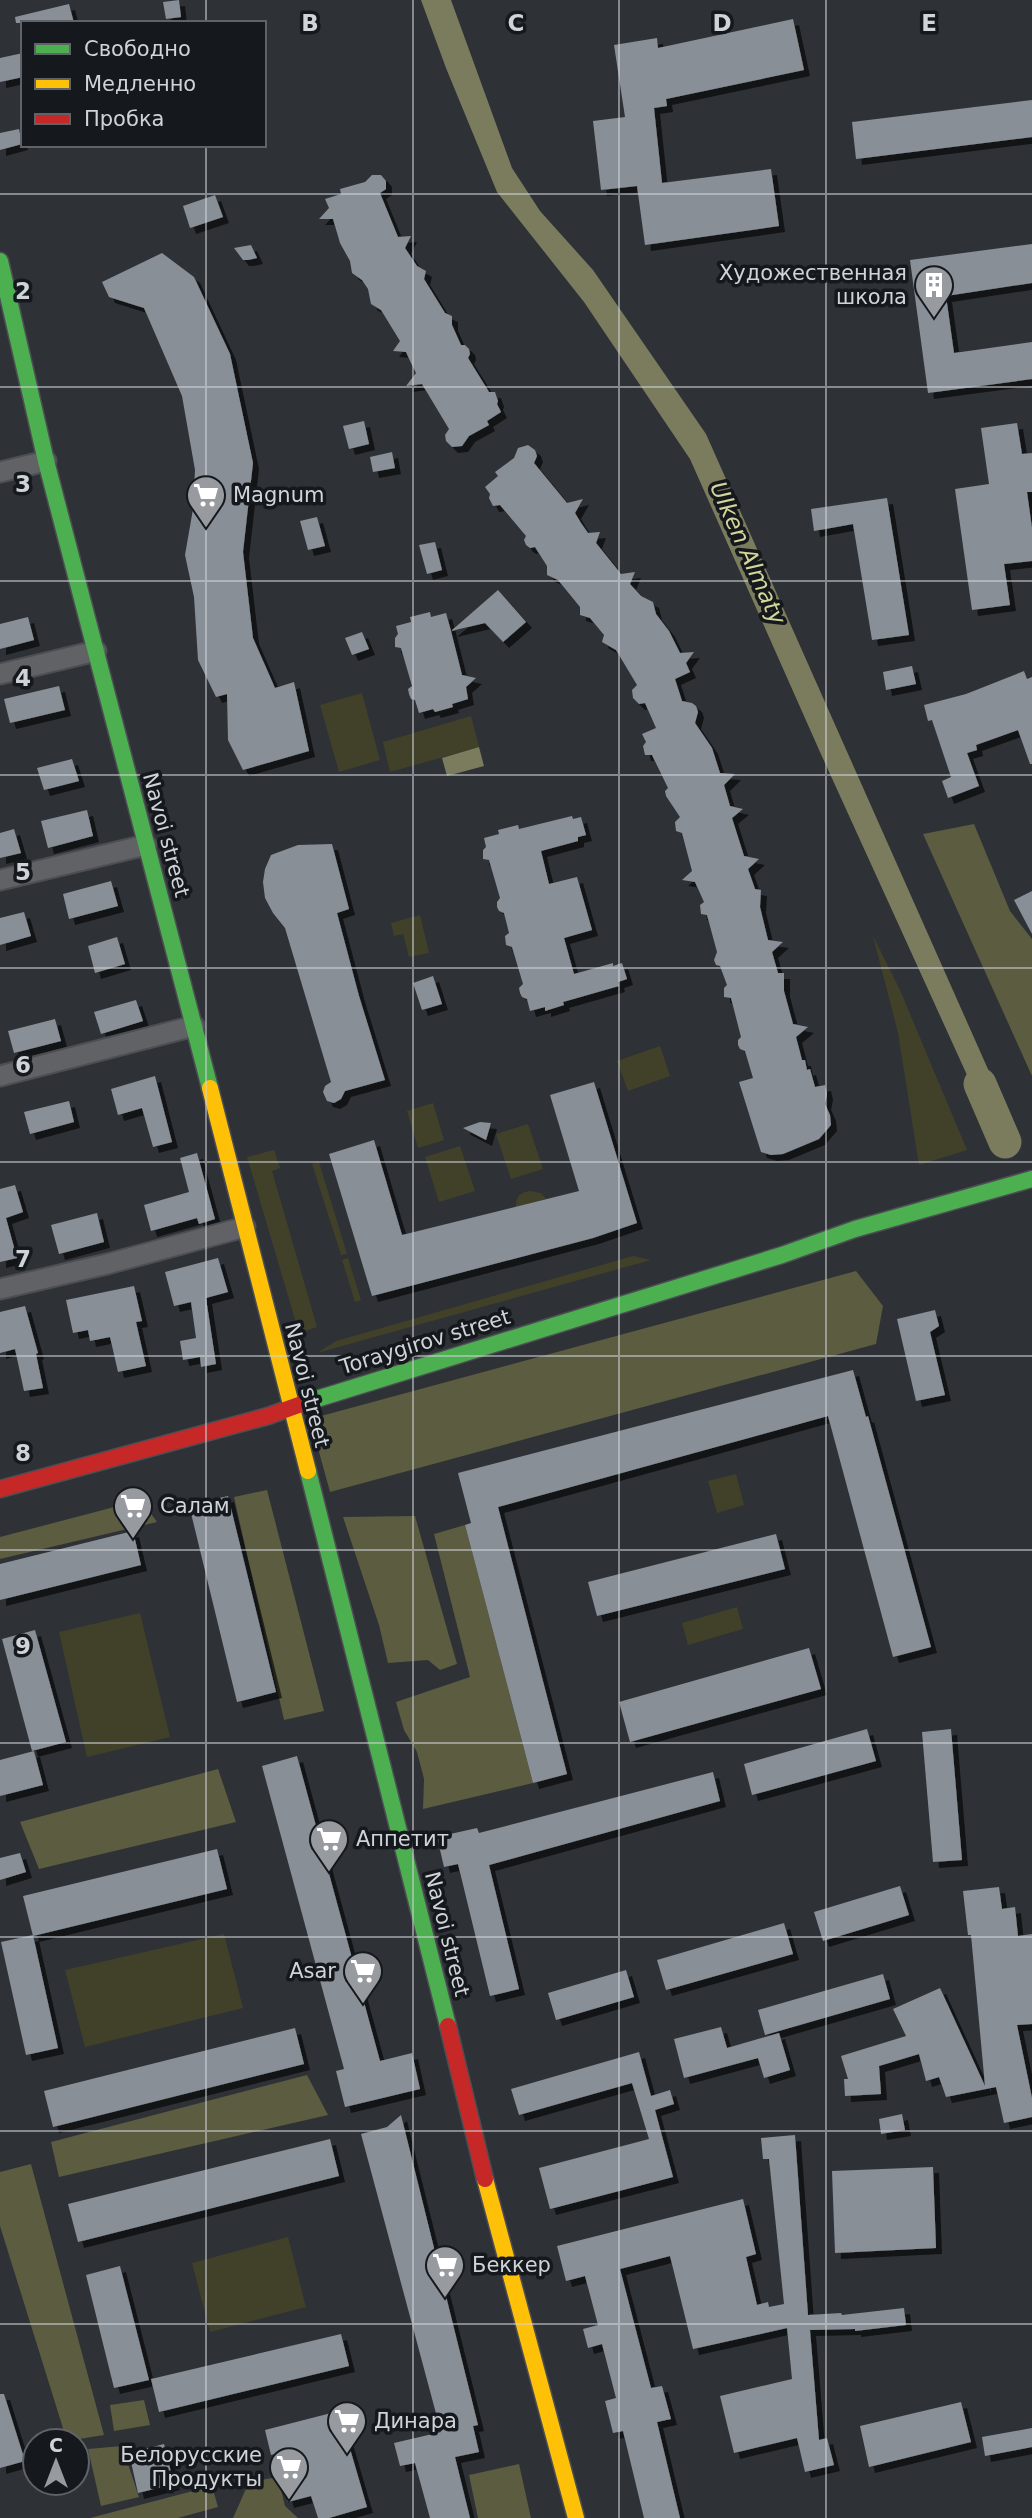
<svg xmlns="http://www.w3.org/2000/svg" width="1032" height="2518" font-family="'DejaVu Sans',sans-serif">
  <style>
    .green { fill: #41412a }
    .forest { fill: #5b5c40 }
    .water { fill: #7a7c5d }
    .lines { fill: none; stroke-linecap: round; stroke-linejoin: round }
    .river { stroke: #7a7c5d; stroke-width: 33 }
    .building { fill: #898f97; filter: url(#shadow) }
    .street-casing { stroke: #4c4e53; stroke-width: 23 }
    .fast-casing { stroke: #4c4e53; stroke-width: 19 }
    .slow-casing { stroke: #4c4e53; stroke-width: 19 }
    .jam-casing { stroke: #4c4e53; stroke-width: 19 }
    .street { stroke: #616265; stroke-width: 19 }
    .fast { stroke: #4caf50; stroke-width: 16 }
    .slow { stroke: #ffc107; stroke-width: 16 }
    .jam { stroke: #c62828; stroke-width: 16 }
    .grid { fill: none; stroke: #cfd4d9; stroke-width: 2; stroke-opacity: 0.55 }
    .labels { text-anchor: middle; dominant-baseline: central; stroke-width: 7; stroke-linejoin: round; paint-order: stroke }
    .poi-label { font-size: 21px; fill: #cfd4d9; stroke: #15181c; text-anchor: start }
    .street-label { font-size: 21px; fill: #cfd4d9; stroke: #15181c }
    .water-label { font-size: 23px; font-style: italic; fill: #d3d599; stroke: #15181c }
    .grid-label { font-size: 23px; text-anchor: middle; font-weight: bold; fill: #cfd4d9; stroke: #15181c; stroke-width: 7; stroke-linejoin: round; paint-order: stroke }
  </style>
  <defs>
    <filter id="shadow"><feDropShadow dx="6" dy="6" stdDeviation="0" flood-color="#0009"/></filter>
  </defs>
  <rect width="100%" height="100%" fill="#2e3136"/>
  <path class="green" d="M362 693 380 760 339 772 320 705Z
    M471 716 479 747 390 772 383 742Z
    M420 915 429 953 409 957 403 934 394 936 391 923Z
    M873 936 900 990 967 1150 919 1165 898 1033Z
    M660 1046 670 1076 628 1091 617 1061Z
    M433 1103 444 1140 418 1148 407 1111Z
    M528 1124 543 1169 511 1179 496 1134Z
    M460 1146 475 1191 439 1202 425 1157Z
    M274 1150 280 1168 272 1171 317 1327 299 1333 247 1157Z
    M319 1162 347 1254 341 1255 312 1164Z
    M530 1191 541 1193 546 1199 516 1207C516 1196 519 1193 530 1191Z
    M633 1256 651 1260 317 1353 336 1341Z
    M348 1258 361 1300 355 1302 342 1260Z
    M736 1474 744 1505 717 1513 708 1481Z
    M737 1607 743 1629 688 1645 682 1623Z
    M140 1613 170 1737 87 1757 59 1632Z
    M224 1934 243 2008 85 2047 65 1970Z
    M288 2237 306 2307 210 2332 192 2263Z"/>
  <path class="forest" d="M974 824 1010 911 1032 939V1076L923 834Z
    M856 1271 883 1306 876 1344 330 1492 310 1419Z
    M267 1490 324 1711 284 1720 234 1497Z
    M141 1500 157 1522 0 1559V1537Z
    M415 1516 457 1664 440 1670 428 1660 388 1663 379 1625 343 1517Z
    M465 1525 533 1783 423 1809 424 1779 417 1752 404 1730 396 1702 470 1677 434 1534Z
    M218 1769 236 1822 39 1869 20 1822Z
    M307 2075 328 2115 59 2177 51 2142Z
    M31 2164 104 2435 67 2441 0 2226V2172Z
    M144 2400 150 2425 114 2431 110 2405Z
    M122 2446 139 2497 101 2506 88 2449Z
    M519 2464 531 2518H478L469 2475Z
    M278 2477 285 2506 298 2518H233L249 2482Z
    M212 2486 218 2507 178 2518H90Z"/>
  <path class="water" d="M421 0H451L512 168 540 211 593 270 706 434 1003 1103 998 1125 984 1110 972 1086 820 752 690 459 584 302 497 192 446 68Z
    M479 747 484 766 447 776 442 758Z"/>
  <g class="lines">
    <path class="river" d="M980 1084 1005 1142"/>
  </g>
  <path class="building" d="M179 0 181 17 166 19 163 2Z
    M69 4 74 23H16L15 17Z
    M793 19 804 70 666 99 667 106 654 108 662 183 771 169 779 226 645 245 637 186 601 190 593 121 625 117 614 45 657 38 658 48Z
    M23 53V77L0 82V58Z
    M1032 100V137L856 159 852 122Z
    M19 129 22 144 0 150V133Z
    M372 175H381L386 181V189L380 193 398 237 411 236 405 248 417 266 426 271 424 279 445 313 452 316V325L461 345H465L469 349 470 354 468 358 489 392H495L498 401 497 404 501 412 487 421 489 425 469 436 462 446 452 447 446 441 445 435 449 429 422 384 406 386 416 373 411 363 406 352 393 351 400 341 381 310 371 304 368 289 362 280 352 273 350 261 340 243 333 219H319L329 208 325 199 341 194 340 189 365 182Z
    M215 195 223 217 190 228 183 206Z
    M1032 244V283L946 296 954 353 1032 342V379L928 393 910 260Z
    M251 245 257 258 248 260H243L234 248Z
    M162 253 194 277 230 354 253 463 243 552 253 638 275 688 294 682 309 751 243 770 228 740 227 694 216 697 198 660 194 597 185 555 193 509 195 470 182 396 144 308 109 297 102 282Z
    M364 421 369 444 349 449 343 426Z
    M1017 423 1022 454 1032 453V492H1027L1032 528V561L1004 564 1010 605 972 610 955 489 989 484 981 428Z
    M528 445 535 450 537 456 534 463 567 503 583 499 575 513 581 523 588 533 600 532 596 543 621 574 635 572 630 584 641 596 653 602 656 614 669 631 680 653 694 652 686 663 690 672 675 679 682 701 692 703 696 706 698 712 695 723 712 748 720 773 735 774 724 785 730 806 743 809 732 818 744 856 759 859 748 869 755 889 761 890 760 907 768 940 783 942 772 952 778 973H784V991L793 1024 808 1027 796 1037 802 1060H805L807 1070 810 1069 815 1087 825 1085 827 1094 825 1104 830 1115 831 1125 819 1139 783 1154 771 1155 761 1152 739 1082 753 1078 745 1051 740 1049 738 1045V1040L741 1037 731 998 724 997V988L727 985 720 966 716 965 714 960 717 952 707 915 701 914 700 905 704 902 695 882 682 880 692 871 682 833 676 831 675 822 680 817 666 796 665 791 668 788 652 755H645L643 746 646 742 642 734 656 728 645 703 639 704 633 698 632 690 637 685 616 650 602 642 604 635 590 618 580 615V607L558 580 547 575V566L535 547 530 548 526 545 524 540 526 536 500 505 493 506 489 498 490 494 485 487 498 476 495 472 514 458 518 448Z
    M392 452 395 468 373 472 370 457Z
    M887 498 909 635 872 640 853 524 814 531 811 509Z
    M317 517 325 546 308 550 300 521Z
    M435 542 442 570 427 574 419 545Z
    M498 590 526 622 503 642 485 623 451 631 462 675 476 678 466 687 468 699 452 704 453 707 435 712 433 709 419 713 415 700 411 699 409 694 408 689 412 686 401 648 395 647V638L398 634 396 626 411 622 410 617 430 612 431 617 446 613 451 631Z
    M28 617 34 640 0 649V624Z
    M362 632 369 649 352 655 345 638Z
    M912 666 916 684 886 690 883 672Z
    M1024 671 1027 679 1032 677V764H1030L1018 730 976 745 977 750 967 753 979 786 948 798 942 781 951 777 932 720 928 721 924 705 966 694Z
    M59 686 65 710 10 723 4 699Z
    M72 759 79 781 44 790 37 768Z
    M87 810 93 836 48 848 41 821Z
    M572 816 573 819 581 817 586 835 578 837V841L541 851 549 884 577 877 592 930 564 938 574 974 613 963V966L622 963 627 979 618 982 619 986 563 1002 564 1005 545 1011V1007L530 1011 527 999 522 997 520 993 519 988 523 984 512 947 506 945 505 936 509 933 504 913 499 911 497 907V902L500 898 489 860 483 859V850L486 847 484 838 499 834 498 830 518 825 519 829Z
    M14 829 21 853 0 858V833Z
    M332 844 349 909 337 913 359 996 385 1080 345 1091 341 1099 334 1103 327 1101 323 1092 325 1086 331 1082 285 928 273 913 265 898 263 882 265 869 271 855 298 845Z
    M111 881 118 906 69 919 63 894Z
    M1032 891V934L1014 900Z
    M24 912 31 936 0 945V918Z
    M117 937 125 964 95 973 88 946Z
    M433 976 442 1004 422 1010 413 983Z
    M136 1000 143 1021 101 1034 94 1012Z
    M55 1019 61 1041 14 1053 8 1031Z
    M155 1076 172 1142 153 1147 142 1108 118 1115 111 1089Z
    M594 1082 637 1223 593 1238 372 1296 329 1154 374 1140 402 1235 579 1191 550 1095Z
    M69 1101 74 1122 30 1134 24 1112Z
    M480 1122 491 1123 486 1140 463 1128Z
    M197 1153 215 1219 199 1224 197 1218 151 1231 144 1205 189 1192 180 1158Z
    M15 1185 23 1212 6 1218 17 1258 0 1262V1189Z
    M97 1213 104 1242 59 1254 51 1225Z
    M218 1258 228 1292 206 1298 216 1364 201 1367 200 1357 183 1360 180 1341 196 1338 191 1302 174 1306 165 1272Z
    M134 1286 142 1321 136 1322 146 1366 118 1372 110 1337 90 1341 88 1330 73 1333 66 1300Z
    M25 1306 38 1353 36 1354 43 1388 24 1391 15 1349 0 1353V1312Z
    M935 1310 939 1326 930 1332 945 1395 916 1401 897 1319Z
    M853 1370 866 1417 868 1416 931 1647 893 1657 828 1416 498 1507 567 1774 533 1783 465 1525 471 1523 458 1473Z
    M228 1496 276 1692 237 1702 189 1505Z
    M133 1531 141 1565 0 1600V1564Z
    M776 1534 785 1569 597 1616 588 1582Z
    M35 1630 66 1742 32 1751 2 1639Z
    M809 1648 821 1689 630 1742 619 1702Z
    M867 1729 876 1761 752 1795 744 1764Z
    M951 1729 962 1860 933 1862 922 1732Z
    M34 1751 43 1785 0 1796V1760Z
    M297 1756 380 2061 412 2053 420 2089 345 2107 336 2071 344 2069 262 1766Z
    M713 1772 720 1801 489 1865 519 1989 490 1996 458 1864 444 1867 437 1837 477 1828 479 1833Z
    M217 1849 227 1889 33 1936 23 1896Z
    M20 1853 26 1872 0 1880V1858Z
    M900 1886 909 1915 823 1941 814 1912Z
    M999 1887 1002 1909 1015 1907 1018 1936 1032 1934V2024L1017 2025 1032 2098V2117L1004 2123 996 2087 946 2097 939 2077 926 2081 919 2054 879 2066 881 2094 845 2096 844 2079H848L841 2056 906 2036 893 2009 940 1988 985 2086 971 1935H968L963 1891Z
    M784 1923 793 1954 666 1990 657 1960Z
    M33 1935 58 2048 26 2055 1 1942Z
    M626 1970 634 1997 556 2020 548 1993Z
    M883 1974 890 1999 765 2035 758 2010Z
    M721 2027 727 2048 779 2033 790 2070 764 2078 758 2058 684 2078 674 2039Z
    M295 2028 304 2064 53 2127 44 2091Z
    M639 2052 651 2096 670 2090 674 2104 655 2110 673 2177 550 2209 539 2168 649 2139 632 2083 519 2115 511 2089Z
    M902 2114 905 2130 881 2134 879 2119Z
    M401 2115 478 2425 473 2426 479 2452 455 2457 470 2518H430L415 2463 400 2466 394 2443 441 2432 361 2134 387 2127Z
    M795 2135 808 2315 841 2313 842 2315 904 2308 906 2325 855 2331V2329L810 2330 819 2440 827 2438 834 2465 805 2472 797 2438 734 2453 720 2396 792 2379 787 2328 693 2349 670 2256 620 2269 651 2388 662 2386 671 2419 657 2422 680 2518H644L623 2431 613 2433 605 2401 616 2398 602 2344 588 2348 583 2329 598 2325 585 2276 566 2281 557 2246 743 2199 756 2254 746 2257 757 2305 768 2302 769 2307 784 2304 769 2159H763L761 2138Z
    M330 2139 339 2176 78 2242 68 2204Z
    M933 2167 936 2248 835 2253 832 2171Z
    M120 2266 149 2380 114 2388 86 2275Z
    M341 2334 349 2366 159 2412 151 2379Z
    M0 2394H4L25 2461 0 2468Z
    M961 2402 971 2442 869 2467 860 2426Z
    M339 2411 367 2507 329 2518H318L311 2496 288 2502 275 2454 271 2455 265 2430Z
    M1032 2428V2447L985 2456 982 2437Z
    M164 2444 174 2484 138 2493 129 2453Z"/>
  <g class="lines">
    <defs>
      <path id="street" d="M0 472 46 461
        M0 674 96 651
        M0 880 146 845
        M0 1076 194 1026
        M0 1289 107 1264 245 1227"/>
      <path id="fast" d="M0 261 46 461 210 1088
        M307 1402 782 1255 855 1229 1032 1179
        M308 1471 448 2026"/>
      <path id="slow" d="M210 1088 308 1471
        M485 2179 576 2518"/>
      <path id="jam" d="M0 1489 268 1416 307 1402
        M448 2026 485 2179"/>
    </defs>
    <use href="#street" class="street-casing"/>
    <use href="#fast" class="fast-casing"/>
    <use href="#slow" class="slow-casing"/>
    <use href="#jam" class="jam-casing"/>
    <use href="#street" class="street"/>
    <use href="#fast" class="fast"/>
    <use href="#slow" class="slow"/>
    <use href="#jam" class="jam"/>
  </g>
  <path class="grid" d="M206 0V23M413 0V2518M619 0V2518M826 0V2518M206 145V2518M0 194H1032M0 387H1032M0 581H1032M0 775H1032M0 968H1032M0 1162H1032M0 1356H1032M0 1550H1032M0 1743H1032M0 1937H1032M0 2131H1032M0 2324H1032"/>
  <defs>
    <symbol id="building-pin" viewBox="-11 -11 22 30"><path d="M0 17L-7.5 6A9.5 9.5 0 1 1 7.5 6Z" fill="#979ba0" stroke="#15181c"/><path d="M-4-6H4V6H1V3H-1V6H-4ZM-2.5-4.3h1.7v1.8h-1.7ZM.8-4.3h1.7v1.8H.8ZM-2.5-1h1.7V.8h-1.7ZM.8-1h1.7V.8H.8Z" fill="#fff"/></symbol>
    <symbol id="supermarket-pin" viewBox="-11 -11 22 30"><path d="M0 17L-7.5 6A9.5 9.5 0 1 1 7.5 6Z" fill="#979ba0" stroke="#15181c"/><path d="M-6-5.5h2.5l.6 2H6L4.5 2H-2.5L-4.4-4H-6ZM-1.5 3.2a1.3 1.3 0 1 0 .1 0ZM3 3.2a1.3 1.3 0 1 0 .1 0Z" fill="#fff"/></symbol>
  </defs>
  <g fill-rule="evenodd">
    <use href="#building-pin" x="912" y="263" width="44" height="60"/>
    <use href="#supermarket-pin" x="184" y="473" width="44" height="60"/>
    <use href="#supermarket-pin" x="111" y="1484" width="44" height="60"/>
    <use href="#supermarket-pin" x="307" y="1817" width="44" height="60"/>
    <use href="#supermarket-pin" x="341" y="1949" width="44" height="60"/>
    <use href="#supermarket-pin" x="423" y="2243" width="44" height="60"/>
    <use href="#supermarket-pin" x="325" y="2399" width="44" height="60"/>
    <use href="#supermarket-pin" x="267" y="2445" width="44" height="60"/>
  </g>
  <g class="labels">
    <g class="poi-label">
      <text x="907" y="273" text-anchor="end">Художественная<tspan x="907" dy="24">школа</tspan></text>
      <text x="233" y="495">Magnum</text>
      <text x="160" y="1506">Салам</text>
      <text x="356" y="1839">Аппетит</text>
      <text x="336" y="1971" text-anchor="end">Asar</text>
      <text x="472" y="2265">Беккер</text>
      <text x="374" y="2421">Динара</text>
      <text x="262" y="2455" text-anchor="end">Белорусские<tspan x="262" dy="24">Продукты</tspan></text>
    </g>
    <g class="street-label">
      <text transform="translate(166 835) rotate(75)">Navoi street</text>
      <text transform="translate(425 1342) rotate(-17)">Toraygirov street</text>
      <text transform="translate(307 1385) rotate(76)">Navoi street</text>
      <text transform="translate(447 1934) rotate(76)">Navoi street</text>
    </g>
    <g class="water-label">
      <text transform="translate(748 553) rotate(66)">Ulken Almaty</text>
    </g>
  </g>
  <g class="grid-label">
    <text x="310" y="31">B</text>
    <text x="516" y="31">C</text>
    <text x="722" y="31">D</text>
    <text x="929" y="31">E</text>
    <text x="23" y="299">2</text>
    <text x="23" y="492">3</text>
    <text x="23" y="686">4</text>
    <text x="23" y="880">5</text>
    <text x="23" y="1073">6</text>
    <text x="23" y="1267">7</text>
    <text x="23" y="1461">8</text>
    <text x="23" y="1654">9</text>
  </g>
  <rect x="21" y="21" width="245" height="126" fill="#15181c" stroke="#5f6368" stroke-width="2"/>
  <rect x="35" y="44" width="35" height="10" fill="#4caf50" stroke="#5f6368" stroke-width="2"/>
  <text x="84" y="56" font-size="21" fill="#cfd4d9">Свободно</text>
  <rect x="35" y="79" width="35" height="10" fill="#ffc107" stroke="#5f6368" stroke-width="2"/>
  <text x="84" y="91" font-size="21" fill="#cfd4d9">Медленно</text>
  <rect x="35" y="114" width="35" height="10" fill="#c62828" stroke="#5f6368" stroke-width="2"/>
  <text x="84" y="126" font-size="21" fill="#cfd4d9">Пробка</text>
  <g transform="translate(56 2462)"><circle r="33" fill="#15181c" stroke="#5f6368" stroke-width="2"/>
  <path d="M0-5L12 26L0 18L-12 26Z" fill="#979ba0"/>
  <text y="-10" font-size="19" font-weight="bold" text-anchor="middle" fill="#cfd4d9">С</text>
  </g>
</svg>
